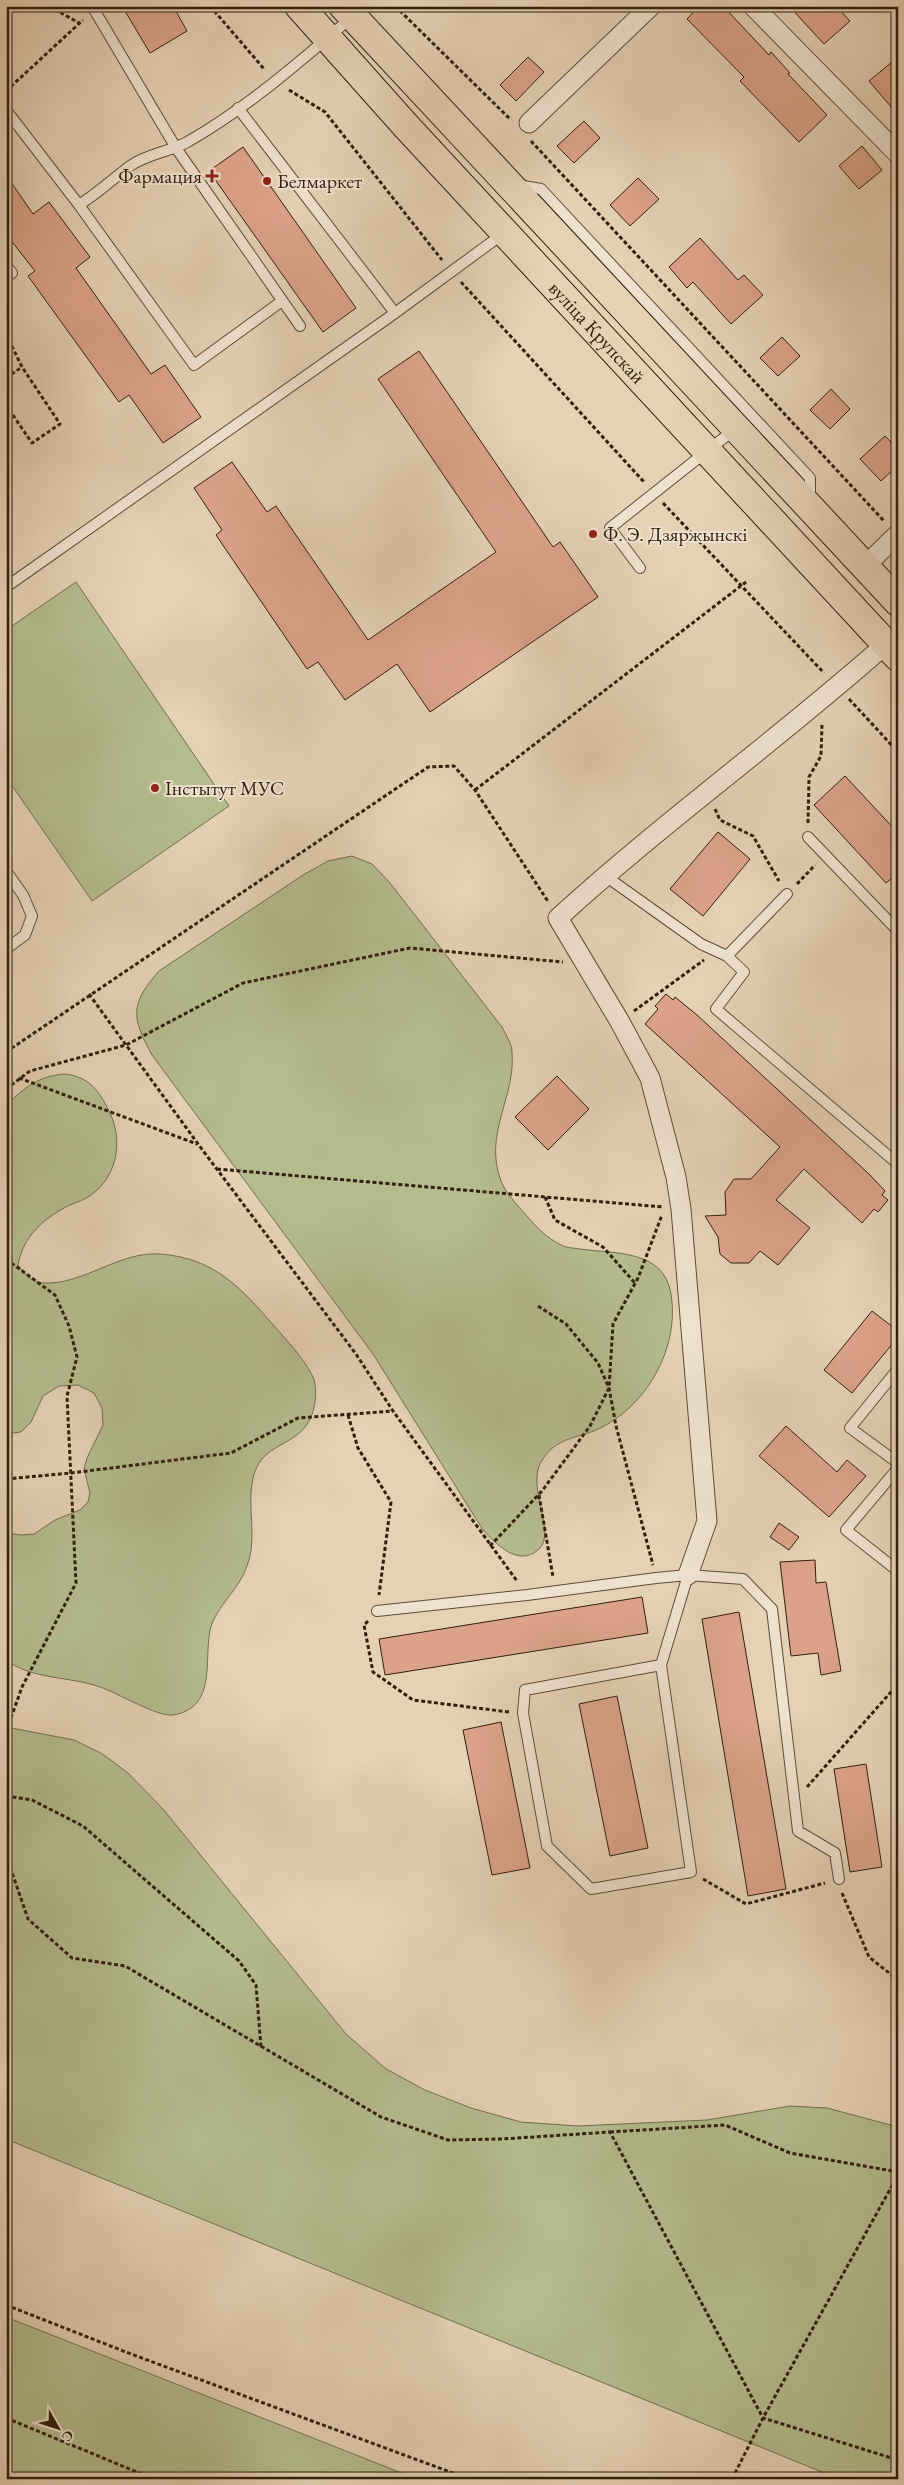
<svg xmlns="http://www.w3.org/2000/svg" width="904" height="2485" font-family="'EB Garamond',serif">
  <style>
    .green { fill: #b4bc8e; stroke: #726e4e }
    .building { fill: #dba289; stroke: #311f0e }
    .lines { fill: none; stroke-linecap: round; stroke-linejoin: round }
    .service-casing { stroke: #5e4c38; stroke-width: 12 }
    .minor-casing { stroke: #5e4c38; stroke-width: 21 }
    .primary-casing { stroke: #311f0e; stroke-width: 30 }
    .path { stroke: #311f0e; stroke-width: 3; stroke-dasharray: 4 2.5; stroke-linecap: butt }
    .service { stroke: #eee1ce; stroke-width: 10 }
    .minor { stroke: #eee1ce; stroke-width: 19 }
    .primary { stroke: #e5d1b4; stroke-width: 28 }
    .poi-dot { fill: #8f2418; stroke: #eee1ce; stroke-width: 2 }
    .labels { text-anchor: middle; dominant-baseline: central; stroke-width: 4; stroke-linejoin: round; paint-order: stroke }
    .poi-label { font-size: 20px; fill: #311f0e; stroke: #eee1ce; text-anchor: start }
    .street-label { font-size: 20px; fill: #311f0e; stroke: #eee1ce }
  </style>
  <rect width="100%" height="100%" fill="#e5d1b4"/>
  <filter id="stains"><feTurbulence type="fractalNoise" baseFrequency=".004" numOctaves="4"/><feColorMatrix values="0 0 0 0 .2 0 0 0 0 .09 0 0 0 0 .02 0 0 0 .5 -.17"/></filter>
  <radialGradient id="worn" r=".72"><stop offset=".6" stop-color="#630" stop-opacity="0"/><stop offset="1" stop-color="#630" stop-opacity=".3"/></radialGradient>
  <path class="green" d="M76 582 229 806 92 901 6 777V630Z
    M352 856 372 864 390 883 502 1027C506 1035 512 1044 512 1052 516 1097 483 1134 501 1181 505 1192 518 1206 526 1215 536 1227 547 1238 561 1245 566 1248 574 1248 580 1249 614 1254 664 1249 671 1294 680 1348 646 1408 596 1430 574 1439 555 1438 541 1462 526 1488 558 1534 538 1550 518 1567 496 1544 483 1530L373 1354 152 1055C131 1017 130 1004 159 971L303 875 328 861Z
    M65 1074C88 1077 97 1088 107 1107 124 1137 119 1175 91 1195 85 1200 77 1202 70 1205 45 1217 23 1236 18 1265 24 1274 32 1282 43 1283 84 1285 119 1251 160 1254 215 1258 241 1288 275 1327 288 1342 302 1356 312 1375 316 1382 316 1393 315 1402 309 1447 269 1438 256 1469 245 1495 256 1527 250 1556 242 1588 225 1596 213 1621 200 1650 222 1707 173 1715 157 1717 118 1693 100 1687 69 1676 33 1680 6 1660V1533L21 1535 34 1534 55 1520 80 1510 88 1502 90 1493 84 1469 87 1458 103 1425 102 1408 94 1393 78 1385 59 1386 43 1396 31 1422 21 1432 6 1434V1106C24 1087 39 1076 65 1074Z
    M6 1727 74 1740 101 1753 128 1773 163 1809 346 2034 386 2069 425 2090 471 2108 521 2122 578 2126 707 2120 790 2106 827 2108 898 2127V2479H839L6 2139Z
    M6 2317 417 2479H6Z"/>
  <path class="building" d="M122 6H173L187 31 150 53Z
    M699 6H723L769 55 771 52 790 73 788 74 827 115 799 142 740 81 744 77 687 19Z
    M789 6H836L850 21 824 44Z
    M528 57 544 72 516 101 500 85Z
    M898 57V115L869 81Z
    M584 121 600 138 574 163 557 146Z
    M862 146 882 170 859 189 839 166Z
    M243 147 356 308 323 332 209 171Z
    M6 175 33 214 49 202 90 257 76 268 151 374 165 365 201 417 163 443 129 395 119 402 28 276 35 271 6 234Z
    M638 178 659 199 630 226 610 205Z
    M700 238 738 280 744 275 763 295 731 324 693 282 687 288 669 267Z
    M782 337 800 356 778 376 760 358Z
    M419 351 553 547 560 542 598 597 430 712 397 664 345 700 318 662 307 669 216 535 222 530 194 488 232 462 267 512 276 506 368 640 496 552 378 379Z
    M831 389 850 409 830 429 810 410Z
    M885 436 898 449V465L881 481 860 459Z
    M845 776 898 833V873L886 883 814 805Z
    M718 832 750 859 703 916 670 889Z
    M666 994 673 1000 675 997 697 1015 870 1175 885 1191 882 1195 888 1200 878 1212 874 1209 862 1223 804 1169 776 1200 810 1228 778 1265 760 1251 749 1263H731L720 1254 718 1237 705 1216 726 1215 725 1192 734 1179H751L780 1147 645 1024 658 1009 655 1006Z
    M557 1076 589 1109 548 1150 515 1117Z
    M872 1311 898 1331V1337L852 1393 824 1370Z
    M786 1426 837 1472 847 1460 866 1476 829 1517 759 1456Z
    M779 1523 799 1537 789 1550 770 1537Z
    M815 1560 816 1583 826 1582 841 1671 821 1675 818 1653 791 1656 780 1562Z
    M642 1597 648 1633 385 1675 379 1639Z
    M739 1612 786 1889 748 1896 702 1619Z
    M617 1696 648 1848 610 1856 579 1704Z
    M501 1722 530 1868 492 1875 463 1730Z
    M866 1764 882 1867 850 1872 834 1769Z"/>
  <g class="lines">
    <defs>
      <path id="service" d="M92 6 176 148 300 326
        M238 108 395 313
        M6 110 79 205 194 365 282 301
        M518 185 541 189 810 478V500
        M79 205C98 193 113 179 130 166 148 153 171 152 189 141 248 107 301 61 352 17
        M6 265 12 273 6 277
        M640 568 610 528 735 429
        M6 587 395 313 504 233
        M808 837 898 931
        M6 871 23 895 32 916 25 935 6 949
        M604 875 701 944 727 956 787 894
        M727 956 744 972 716 1009 898 1164
        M898 1369 850 1428 898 1463
        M898 1468 846 1530 898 1571
        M377 1611 527 1595 656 1578 688 1575 743 1579 772 1609 798 1831 835 1853 839 1879
        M661 1665 691 1872 591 1889 547 1846 523 1713 525 1690 661 1665 688 1575"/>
      <path id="minor" d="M753 6 898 154
        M529 123 651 6
        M864 567 898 534
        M688 1575 707 1521 681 1209 676 1177 650 1078 620 1022 558 918C663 822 779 739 886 644"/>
      <g id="primary">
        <path id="s1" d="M299 6 406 126 898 657"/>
        <path d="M343 6 898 602"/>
      </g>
    </defs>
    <use href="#service" class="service-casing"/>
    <use href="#minor" class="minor-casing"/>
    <use href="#primary" class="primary-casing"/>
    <path class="path" d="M49 6 79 23
      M210 6 265 70
      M395 6 511 120
      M289 90 325 112 442 260
      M6 91 83 20
      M531 141 884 521
      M461 282 644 482
      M6 334 22 367 60 424 32 443 6 405
      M6 378 22 367
      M663 503 824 673
      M849 699 898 752
      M475 790 746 582
      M715 809 720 820 753 836 779 881
      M808 823 809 777 821 756 822 725
      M797 884 815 865
      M89 994 198 1144 356 1354 393 1411 517 1581
      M634 1011 704 960
      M6 1052 428 767 454 766 475 790 549 903
      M19 1078 197 1144
      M898 1080V1081
      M6 1089 30 1071 126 1045 243 983 410 948 563 962
      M217 1169 663 1207
      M545 1197 555 1220 603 1247 635 1283
      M6 1259 55 1295 69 1326 77 1357 67 1396 76 1583 22 1687 6 1732
      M538 1306 566 1324 598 1363 609 1388 616 1426 653 1565
      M348 1415 358 1448 391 1502 379 1595
      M6 1479 71 1473 231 1453 298 1418 393 1411
      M539 1495 553 1577
      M490 1546 542 1491 590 1426 609 1388 613 1324 638 1278 662 1215
      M368 1621 364 1625 373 1672 413 1700 509 1712
      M807 1787 898 1684
      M6 1796 32 1800 83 1826 239 1961 256 1985 261 2047
      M6 1855 28 1919 72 1958 125 1966 381 2117 448 2140 502 2139 610 2132 763 2418 898 2460
      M703 1879 746 1904 825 1883
      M842 1893 869 1957 898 1980
      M610 2132 725 2125 790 2153 898 2172
      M6 2305 131 2354 469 2479
      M6 2418 154 2479
      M732 2479 763 2418 898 2175"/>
    <use href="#service" class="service"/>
    <use href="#minor" class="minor"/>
    <use href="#primary" class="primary"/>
  </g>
  <g class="poi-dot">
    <path d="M209.5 168.5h5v5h5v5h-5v5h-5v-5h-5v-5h5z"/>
    <circle cx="267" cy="181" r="5"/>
    <circle cx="593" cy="534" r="5"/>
    <circle cx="155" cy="788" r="5"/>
  </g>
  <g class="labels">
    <g class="poi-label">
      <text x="202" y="176" text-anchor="end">Фармация</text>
      <text x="277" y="181">Белмаркет</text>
      <text x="603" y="534">Ф. Э. Дзяржынскі</text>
      <text x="165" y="788">Інстытут МУС</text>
    </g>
    <g class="street-label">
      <text stroke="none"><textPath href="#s1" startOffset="442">вуліца Крупскай</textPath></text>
    </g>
  </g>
  <rect width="904" height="2485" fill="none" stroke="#e5d1b4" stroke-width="25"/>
  <rect x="8" y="8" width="889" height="2470" fill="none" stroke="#311f0e" stroke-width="2.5"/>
  <rect x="12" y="12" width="879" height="2460" fill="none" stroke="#311f0e"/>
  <g transform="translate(58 2428) rotate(129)" stroke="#eee1ce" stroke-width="4" paint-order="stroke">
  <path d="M0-4L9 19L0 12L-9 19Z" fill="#311f0e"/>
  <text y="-8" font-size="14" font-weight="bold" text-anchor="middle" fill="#311f0e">С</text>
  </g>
  <rect width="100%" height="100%" filter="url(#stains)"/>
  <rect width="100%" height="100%" fill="url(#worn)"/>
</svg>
